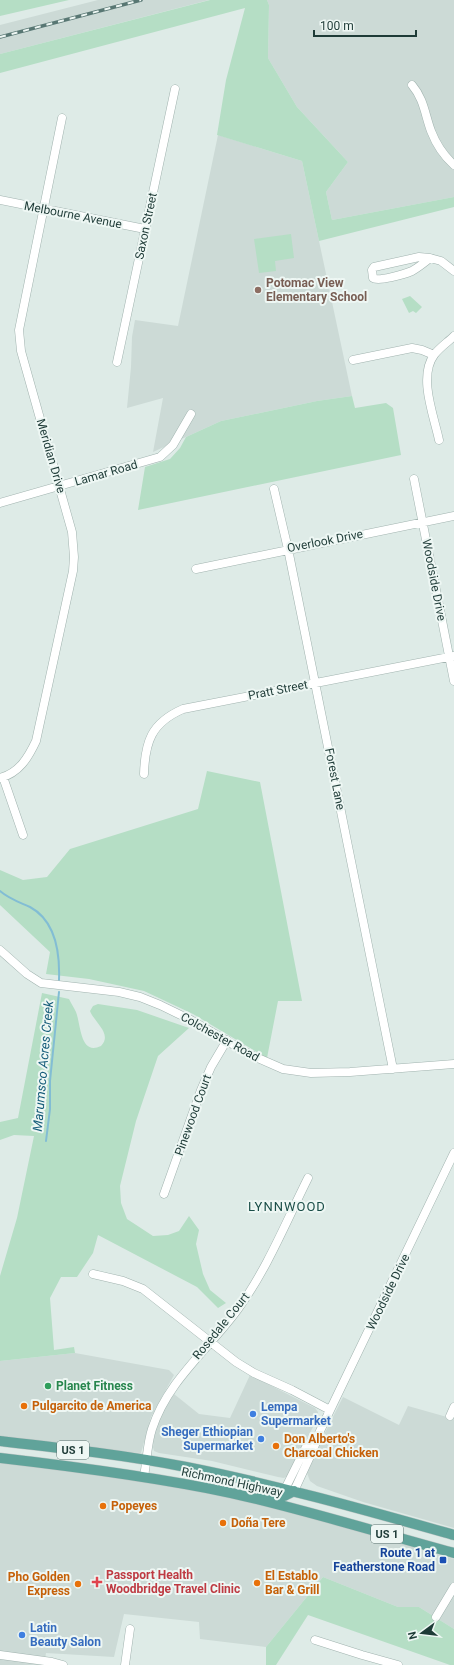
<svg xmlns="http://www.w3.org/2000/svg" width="454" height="1665" font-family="Roboto,sans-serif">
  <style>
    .built { fill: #ccdad6 }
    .green { fill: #b5dec5 }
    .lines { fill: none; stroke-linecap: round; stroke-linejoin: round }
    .stream { stroke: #82bdd4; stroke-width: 2 }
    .minor-casing { stroke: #a1b3af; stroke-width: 9 }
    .major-casing { stroke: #c0c8c7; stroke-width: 11 }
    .minor { stroke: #fff; stroke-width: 8 }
    .major { stroke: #60a39a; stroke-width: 10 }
    .rail-casing { stroke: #587773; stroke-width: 3.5 }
    .rail { stroke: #eef7f4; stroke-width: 2; stroke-dasharray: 6; stroke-linecap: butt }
    .education-dot { fill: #8d6e63; stroke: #eef7f4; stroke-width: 1.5 }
    .leisure-dot { fill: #2e9e5b; stroke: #eef7f4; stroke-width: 1.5 }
    .food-dot { fill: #e8710a; stroke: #eef7f4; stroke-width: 1.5 }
    .shop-dot { fill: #3f7fe0; stroke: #eef7f4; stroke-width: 1.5 }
    .transit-dot { fill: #1a4fb4; stroke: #eef7f4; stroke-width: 1.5 }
    .health-dot { fill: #e0444e; stroke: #eef7f4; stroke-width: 1.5 }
    .labels { text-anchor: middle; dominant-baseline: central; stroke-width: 4; stroke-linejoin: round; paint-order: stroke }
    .shield { fill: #eef7f4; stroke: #5c7370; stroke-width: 1 }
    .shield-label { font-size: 11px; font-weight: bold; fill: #1e3b37 }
    .street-label { font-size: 12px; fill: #1e3b37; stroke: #eef7f4 }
    .education-label { font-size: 12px; font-weight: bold; fill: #785e54; stroke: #eef7f4; text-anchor: start }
    .leisure-label { font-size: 12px; font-weight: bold; fill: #27864d; stroke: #eef7f4; text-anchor: start }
    .food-label { font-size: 12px; font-weight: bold; fill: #c56008; stroke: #eef7f4; text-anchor: start }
    .shop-label { font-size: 12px; font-weight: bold; fill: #366cbe; stroke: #eef7f4; text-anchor: start }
    .transit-label { font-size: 12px; font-weight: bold; fill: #164399; stroke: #eef7f4; text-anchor: end }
    .health-label { font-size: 12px; font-weight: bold; fill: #be3a42; stroke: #eef7f4; text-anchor: start }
    .water-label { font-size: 13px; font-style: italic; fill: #165d7a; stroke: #eef7f4 }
    .neighbourhood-label { font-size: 13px; letter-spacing: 1px; fill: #1a4e48; stroke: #eef7f4 }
  </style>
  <rect width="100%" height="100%" fill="#deebe7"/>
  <path class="built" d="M98 0H209L0 54V25Z
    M267 0H454V197L332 220 326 192 348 162 297 107 268 58 269 5Z
    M218 135 302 161 352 396 317 401 221 421 153 452 163 398 127 408 131 367 132 337 135 320 178 326Z
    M75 1353 169 1370 174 1375 151 1417 141 1453 65 1448 0 1437V1361Z
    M250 1375 315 1408 318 1412V1417L289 1475 284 1478 278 1477 212 1461 159 1453 154 1451 153 1447 154 1434 161 1415 174 1394 199 1414 230 1418Z
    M343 1397 399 1425 408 1406 454 1419V1528L363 1502 317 1486 310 1481 307 1473 309 1464Z
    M0 1463 160 1481 216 1490 454 1559V1629L419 1607H398L323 1577 266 1647 200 1639 199 1622 124 1614 114 1657 46 1653 44 1665H0Z"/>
  <path class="green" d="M0 0H69L0 16Z
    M210 0H267L269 5 268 58 297 107 348 162 326 192 332 220 454 197V207L319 241 302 161 217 135 226 80 245 8 0 73V54Z
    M291 234 294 258 275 261 276 271 259 273 254 239Z
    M410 296 422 307 416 313 413 311 409 313 402 299Z
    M352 396 355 408 386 403 393 408 401 455 138 510 145 467 170 459 180 448 186 437 221 421 317 401Z
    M207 771 260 782 302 1001H278L267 1058 193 1014 144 991 89 979 46 974 50 952 0 905V870L23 880 47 877 70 849 198 809Z
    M42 993 69 999C71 1003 74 1008 76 1012 81 1025 80 1056 101 1046 113 1034 94 1022 90 1011L93 1006 98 1004 137 1010 189 1028 158 1056 136 1121 120 1186 121 1203 127 1219 153 1236 168 1235 179 1231 189 1216 199 1230 196 1244 203 1274 210 1290 226 1303 218 1308 197 1287 98 1235 93 1253 77 1277H61L50 1298 54 1350 74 1347 75 1353 0 1361V1276L17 1218 34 1136 14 1135 0 1140V1122L18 1118Z
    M323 1577 398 1607H419L454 1629V1665H450L308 1615 276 1665H266V1647Z"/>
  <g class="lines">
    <path class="stream" d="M0 891C9 899 19 902 30 907 56 921 60 953 59 980
      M46 1141 50 1109V1081L59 992"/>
    <defs>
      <path id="minor" d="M412 85C424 99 425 115 431 131 436 144 444 156 454 165
        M0 200 145 229
        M419 257 430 258C424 263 419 267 412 271 405 274 378 282 373 278L372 270 374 267Z
        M430 258 441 261 454 271
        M353 360 412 348 422 350 434 355
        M117 362 175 89
        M439 440C434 416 418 377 434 355 439 348 448 342 454 336
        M414 479 454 681
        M274 489 288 549 393 1069
        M0 503 160 457 173 445 191 414
        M196 569 454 516
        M144 774C145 742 151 723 183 709L454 656
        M3 777 23 835
        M0 778C19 773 28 758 36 741L73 571 74 557 72 532 21 351 19 330 62 118
        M0 950 27 974 41 983 119 992 140 997 160 1005 189 1019 253 1056 283 1069 311 1073 350 1072 454 1064
        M164 1194 201 1090 211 1067 227 1040
        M93 1274 123 1281 143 1289 236 1362 254 1373 292 1390 330 1410
        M450 1416 454 1407
        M144 1476C147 1461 147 1444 152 1429 168 1380 209 1349 238 1309 267 1269 286 1222 308 1178
        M285 1489 306 1447 316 1436
        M294 1491 313 1450 320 1431 454 1153
        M436 1617 454 1587
        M315 1640 362 1655 398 1665
        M0 1655 52 1662 63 1665
        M125 1665 130 1629"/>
      <path id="major" d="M0 1441C62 1448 125 1455 186 1467 277 1485 365 1510 454 1535
        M0 1458C78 1467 155 1477 231 1493 306 1510 380 1533 454 1553
        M261 1497 284 1496 294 1491"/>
    </defs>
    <use href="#minor" class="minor-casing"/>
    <use href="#major" class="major-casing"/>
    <use href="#minor" class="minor"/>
    <use href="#major" class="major"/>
    <defs>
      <path id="rail" d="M0 37 141 0"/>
    </defs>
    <use href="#rail" class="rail-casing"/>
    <use href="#rail" class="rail"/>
  </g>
  <circle class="education-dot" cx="258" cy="290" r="4"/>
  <circle class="leisure-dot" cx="48" cy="1386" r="4"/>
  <g class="food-dot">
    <circle cx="24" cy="1406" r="4"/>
    <circle cx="276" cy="1446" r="4"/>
    <circle cx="103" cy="1506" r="4"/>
    <circle cx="223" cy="1523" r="4"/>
    <circle cx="257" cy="1583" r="4"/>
    <circle cx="78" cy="1584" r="4"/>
  </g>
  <g class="shop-dot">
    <circle cx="253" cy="1414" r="4"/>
    <circle cx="261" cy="1439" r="4"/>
    <circle cx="22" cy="1635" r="4"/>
  </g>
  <rect class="transit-dot" x="439" y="1556" width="8" height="8" rx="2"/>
  <path class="health-dot" d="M95 1576h4v4h4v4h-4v4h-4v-4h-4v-4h4z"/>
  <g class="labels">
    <g class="shield">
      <rect x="57" y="1441" width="32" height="18" rx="3"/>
      <rect x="371" y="1525" width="32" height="18" rx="3"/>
    </g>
    <g class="shield-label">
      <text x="73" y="1450">US 1</text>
      <text x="387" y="1534">US 1</text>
    </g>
    <g class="street-label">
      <text transform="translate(73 215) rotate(11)">Melbourne Avenue</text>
      <text transform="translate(146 226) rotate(-78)">Saxon Street</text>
      <text transform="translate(51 456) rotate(74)">Meridian Drive</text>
      <text transform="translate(106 473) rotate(-16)">Lamar Road</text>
      <text transform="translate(325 541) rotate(-11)">Overlook Drive</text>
      <text transform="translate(434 580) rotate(79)">Woodside Drive</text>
      <text transform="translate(278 690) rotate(-11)">Pratt Street</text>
      <text transform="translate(335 779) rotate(79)">Forest Lane</text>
      <text transform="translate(220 1037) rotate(29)">Colchester Road</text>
      <text transform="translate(193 1115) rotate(-70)">Pinewood Court</text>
      <text transform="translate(388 1292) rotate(-64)">Woodside Drive</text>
      <text transform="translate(221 1326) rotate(-51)">Rosedale Court</text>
      <text transform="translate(232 1482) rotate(12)">Richmond Highway</text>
    </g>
    <g class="education-label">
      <text x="266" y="283">Potomac View<tspan x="266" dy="14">Elementary School</tspan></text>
    </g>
    <g class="leisure-label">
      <text x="56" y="1386">Planet Fitness</text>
    </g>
    <g class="food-label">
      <text x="32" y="1406">Pulgarcito de America</text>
      <text x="284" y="1439">Don Alberto's<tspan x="284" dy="14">Charcoal Chicken</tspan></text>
      <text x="111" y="1506">Popeyes</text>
      <text x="231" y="1523">Doña Tere</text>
      <text x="265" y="1576">El Establo<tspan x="265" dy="14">Bar &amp; Grill</tspan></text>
      <text x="70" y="1577" text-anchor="end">Pho Golden<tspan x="70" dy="14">Express</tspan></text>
    </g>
    <g class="shop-label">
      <text x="261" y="1407">Lempa<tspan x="261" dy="14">Supermarket</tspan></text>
      <text x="253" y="1432" text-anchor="end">Sheger Ethiopian<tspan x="253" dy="14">Supermarket</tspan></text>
      <text x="30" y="1628">Latin<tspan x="30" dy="14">Beauty Salon</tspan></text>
    </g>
    <g class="transit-label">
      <text x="435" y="1553">Route 1 at<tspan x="435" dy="14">Featherstone Road</tspan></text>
    </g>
    <g class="health-label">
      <text x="106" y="1575">Passport Health<tspan x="106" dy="14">Woodbridge Travel Clinic</tspan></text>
    </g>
    <g class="water-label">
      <text transform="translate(43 1066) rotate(-85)">Marumsco Acres Creek</text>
    </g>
    <g class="neighbourhood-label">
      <text x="287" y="1206">LYNNWOOD</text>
    </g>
  </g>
  <g transform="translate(422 1633) rotate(255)" stroke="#eef7f4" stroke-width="3" paint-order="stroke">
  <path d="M0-3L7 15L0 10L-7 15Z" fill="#1e3b37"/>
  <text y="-6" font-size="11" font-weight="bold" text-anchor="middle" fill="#1e3b37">N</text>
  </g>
  <path d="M314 30v6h102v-6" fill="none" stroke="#1e3b37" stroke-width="2"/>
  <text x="320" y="30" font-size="12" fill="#1e3b37" stroke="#eef7f4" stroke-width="3" paint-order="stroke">100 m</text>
</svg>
